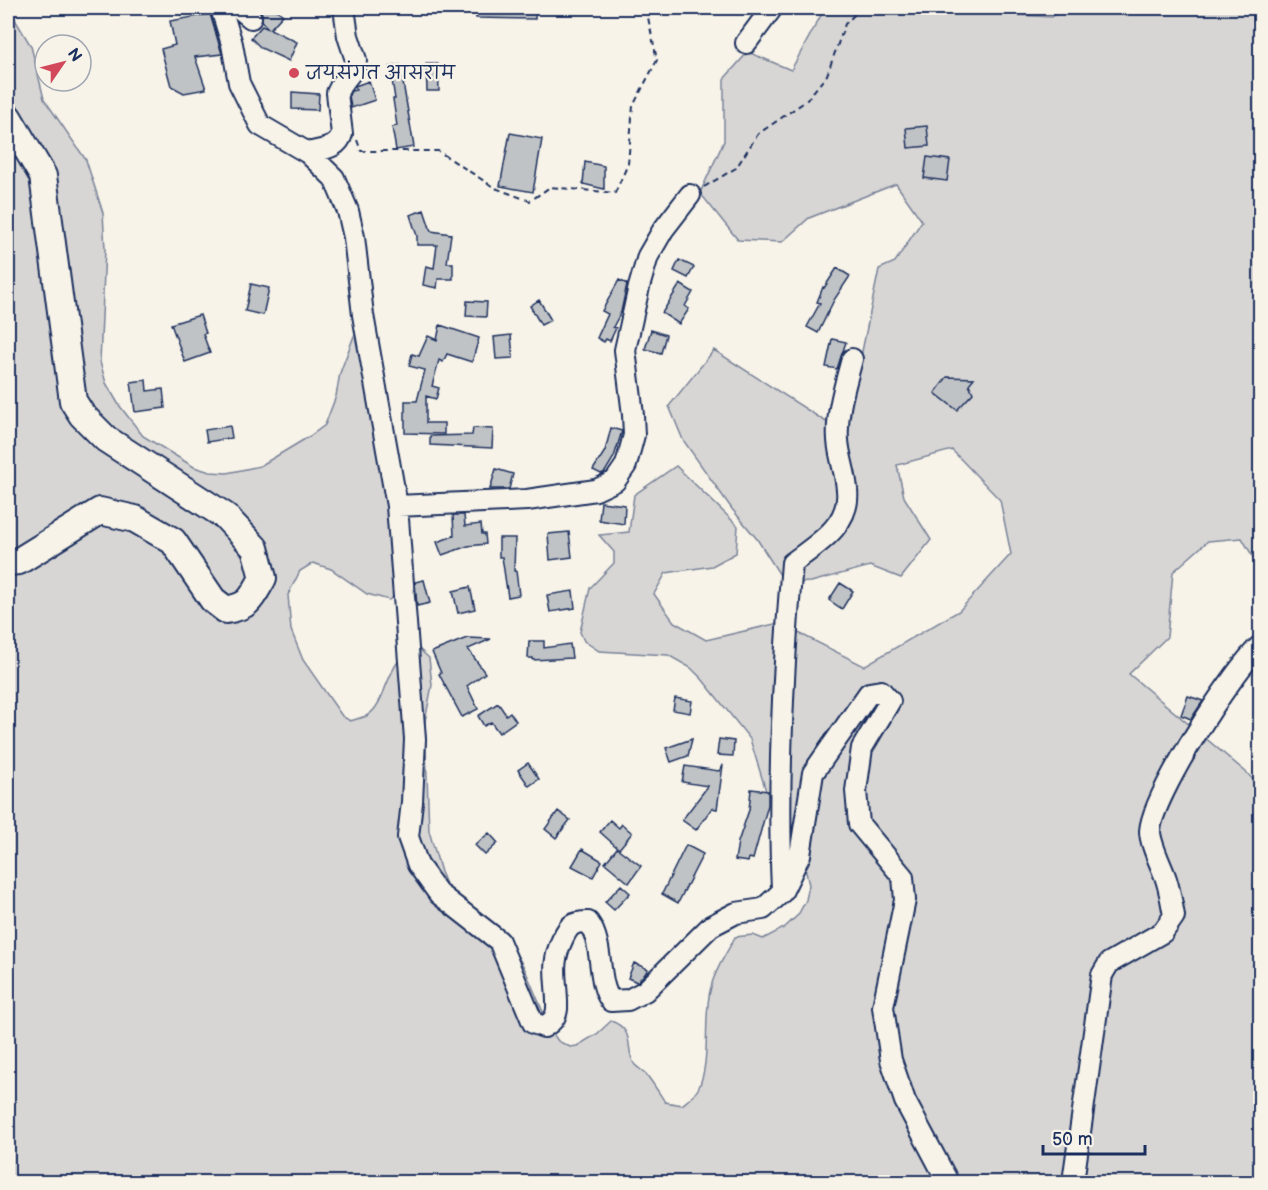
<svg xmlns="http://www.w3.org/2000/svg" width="1268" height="1190" font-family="'Balsamiq Sans','Playpen Sans Deva',sans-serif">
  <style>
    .green { fill: #d7d6d4; stroke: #798299; stroke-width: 1.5 }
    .building { fill: #c0c3c5; stroke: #1b2f5e; stroke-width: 1.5 }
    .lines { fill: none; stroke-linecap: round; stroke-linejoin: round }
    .minor-casing { stroke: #1b2f5e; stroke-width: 24 }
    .major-casing { stroke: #1b2f5e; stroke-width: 30 }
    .path { stroke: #1b2f5e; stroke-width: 2; stroke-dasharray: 6 4.5; stroke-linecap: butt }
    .minor { stroke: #f7f3e8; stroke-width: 20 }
    .major { stroke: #f7f3e8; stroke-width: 26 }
    .poi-dot { fill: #d1495b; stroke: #f7f3e8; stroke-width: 2 }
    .labels { text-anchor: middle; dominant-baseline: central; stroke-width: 4.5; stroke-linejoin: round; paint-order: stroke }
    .poi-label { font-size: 18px; fill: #1b2f5e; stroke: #f7f3e8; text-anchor: start }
  </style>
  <rect width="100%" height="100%" fill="#f7f3e8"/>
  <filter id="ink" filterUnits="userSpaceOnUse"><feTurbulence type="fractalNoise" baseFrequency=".0167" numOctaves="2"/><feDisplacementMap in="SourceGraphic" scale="12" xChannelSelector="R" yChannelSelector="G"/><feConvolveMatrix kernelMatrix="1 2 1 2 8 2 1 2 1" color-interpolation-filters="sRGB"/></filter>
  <g filter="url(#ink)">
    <path class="green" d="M8 8 31 46 44 99 86 160 103 213 105 249 100 362 106 383 119 405 143 436 194 467 210 472 227 473 260 466 310 436 325 425 336 396 340 373 354 336 361 328 377 359 386 390 398 469 403 590 389 600 367 594 331 569 313 563 300 571 288 595 291 630 303 660 342 716 350 721C355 719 363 718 368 715 386 704 386 665 411 648L419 649 429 658 432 685 425 721 429 831 441 872 451 896 508 940 524 967 551 1031 558 1041 570 1047 577 1046 597 1034 611 1021C637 1030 624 1051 635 1065 638 1068 643 1071 646 1074 653 1083 659 1093 665 1102L682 1105C688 1100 694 1096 698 1089 712 1061 702 1018 711 987 715 969 727 953 735 937L753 935 763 939 784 928 798 915 806 900 809 885 799 842 766 791 750 739 702 679 691 668 668 655 599 651 584 641 580 632 590 588 614 563V552L599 535 629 532 634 495 676 466 738 526 736 553 712 566 666 573 654 594 674 622 706 640 779 623 864 666 959 611 1011 554 1000 500 952 450 897 465 904 497 931 540 901 578 870 566 811 582 785 583 757 539 732 509 683 440 669 406 714 350 845 434 879 269 895 262 922 221 896 184 809 218 782 242 738 240 700 193 724 141V79L748 52 791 70 825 8H993L1000 14 1052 17 1063 8H1260V569L1242 538 1208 541 1173 572 1167 637 1129 674 1247 773 1260 787V1182H8Z"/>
    <path class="building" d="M260 8H274L283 15 270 29 297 42 289 61 261 48 251 38 262 26 269 29 262 22V14Z
      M476 8H535V19L476 18Z
      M210 14 222 54 195 57 206 89 184 93 171 86 161 49 175 45 170 21Z
      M426 64H438L439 91H427Z
      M400 65 414 147 396 150 392 127 397 126 393 99H395L390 67Z
      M369 81 375 100 351 108 349 95 351 91 356 90 355 86Z
      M292 92 319 94 318 110 292 109Z
      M927 126 929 146 908 148 906 128Z
      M510 133 542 139 533 192 500 186Z
      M927 157 950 160 947 181 924 178Z
      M585 162 604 166V189L583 184Z
      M424 210 431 231 451 234 447 263H453V279H438L437 288 423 285 426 266 434 268 437 245H417V236L410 215Z
      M679 260 694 267 688 278 674 271Z
      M837 268 850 276 834 300 818 333 807 327 820 303 817 302 823 287 824 288Z
      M619 280 627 284 621 312 613 327 616 328 610 341 606 339 604 342 597 338 608 314 602 311Z
      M251 284 269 288 263 315 245 311Z
      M680 284 693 292 685 306 689 309 679 324 662 313Z
      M539 300 551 320 541 325 530 306Z
      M467 301 487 302 486 317 466 316Z
      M200 315 206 333 203 334 210 353 185 362 171 324Z
      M440 325 479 338 472 362 447 354 443 362 439 360 432 386 439 388 436 399 426 396V423H444V434L405 433V401H417L425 370 409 366 412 354 419 356 428 336 437 340Z
      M651 330 666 335 661 353 645 349Z
      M511 335 513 358 496 359 494 337Z
      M832 339 846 342 837 369 826 367Z
      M947 377 974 378 969 384 973 393 957 410 935 393Z
      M146 380 147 391 163 389 165 408 135 412 131 382Z
      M230 426 232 438 207 442 205 430Z
      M473 428 493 429 492 448 430 445V436L472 435Z
      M611 428 622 431 614 457 605 472 601 474 593 470 605 451Z
      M496 469 513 474 509 489H490Z
      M601 502 625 505 624 524 599 520Z
      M453 515H464L465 526 481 524 482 534H485L486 544 468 546 442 555 437 542 454 536Z
      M569 532 572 557 550 560 548 534Z
      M499 538H515L514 571H516L519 595 508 597 502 557H499Z
      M424 580 430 603 417 606 415 582Z
      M840 583 853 591 842 609 829 600Z
      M470 587 475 609 458 613 453 591Z
      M573 591 575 608 550 612 547 595Z
      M467 638 491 639 468 649 485 673 467 686 478 709 462 717 439 674 441 673 432 652Z
      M529 641H544V648L570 644 572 658 533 660V658H528Z
      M1188 696 1203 701 1191 719 1181 715Z
      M675 698 692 701 690 713 673 710Z
      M498 703 506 715 510 712 516 721 499 733 491 722 484 726 478 716Z
      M692 739 688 756 671 762 666 748Z
      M719 739 734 741 733 756 717 755Z
      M528 763 539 779 529 786 518 770Z
      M723 765 717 809 712 808 696 830 682 820 708 786 682 782 685 766 719 771Z
      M751 789 768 791V805L753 859 749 858 748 862 735 860 738 842 749 810Z
      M558 811 570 820 556 838 545 829Z
      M610 820 619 828 622 824 632 833 619 849 600 832Z
      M489 833 498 843 485 855 475 845Z
      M686 845 703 854 678 903 662 894Z
      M617 848 641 866 629 883 605 863Z
      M582 849 602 861 593 877 572 866Z
      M621 885 630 893 614 910 605 902Z
      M634 963 648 969 645 974 637 982 628 978Z"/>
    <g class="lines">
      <defs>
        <path id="minor" d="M221 8 232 44 239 83 260 125 308 153 334 178 348 211 354 237 363 315 397 506 415 739 412 802 408 837 418 865 439 894 499 941 533 1023 544 1027C552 1022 556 1018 557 1009 558 980 549 967 563 938 569 925 573 922 588 922 605 945 596 981 611 1001L628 1000 645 991 711 926 736 913 763 909 782 892 800 855 813 773 869 693 881 691 890 701 862 748 856 791 859 824 903 877 905 900 883 1007 891 1060 905 1101 948 1182
          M239 8 251 18
          M746 43 772 8
          M308 153C322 149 338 149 342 134L337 93 341 85 355 67 356 60 348 36 344 8
          M397 506 527 500 596 490 615 481 626 465 634 435 633 415 625 350 639 287 648 256 663 230 690 195
          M782 889C777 781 783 671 792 563 816 545 851 525 847 490 846 473 839 457 838 440 836 413 845 386 852 359
          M1073 1182 1102 975 1109 963 1163 932 1174 916C1172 904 1170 891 1166 879 1162 867 1150 844 1150 831 1152 796 1233 670 1260 646"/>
        <path id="major" d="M8 117 43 176 73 401 82 415 106 439 225 516 255 548 263 578C251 599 250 606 226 610L213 600 173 541 135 519 100 511 19 561 8 562"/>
      </defs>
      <use href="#minor" class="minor-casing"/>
      <use href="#major" class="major-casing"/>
      <path class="path" d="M357 140 361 151H438L495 188 530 201 550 187 615 193 628 164 633 106 657 60 646 8
        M704 187 736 168 758 134 806 101 827 75 845 24 861 8"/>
      <use href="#minor" class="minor"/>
      <use href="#major" class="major"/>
    </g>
  </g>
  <circle class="poi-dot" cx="294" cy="73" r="6"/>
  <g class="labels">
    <g class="poi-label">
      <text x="306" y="73">जयसंगत आसराम</text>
    </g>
  </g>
  <rect width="1268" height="1190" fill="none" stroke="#f7f3e8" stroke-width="30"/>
  <rect x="15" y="15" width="1238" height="1160" fill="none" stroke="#1b2f5e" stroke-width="2" filter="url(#ink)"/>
  <g transform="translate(63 63) rotate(55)"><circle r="28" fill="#f7f3e8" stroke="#9fa5b1" stroke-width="1.5"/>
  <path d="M0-4.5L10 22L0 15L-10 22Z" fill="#d1495b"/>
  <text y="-9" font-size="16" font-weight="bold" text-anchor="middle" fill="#1b2f5e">N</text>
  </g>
  <path d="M1043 1145v9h102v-9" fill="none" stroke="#1b2f5e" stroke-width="3"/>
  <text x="1052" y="1145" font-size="18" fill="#1b2f5e" stroke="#f7f3e8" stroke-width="4.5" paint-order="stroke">50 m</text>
</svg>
